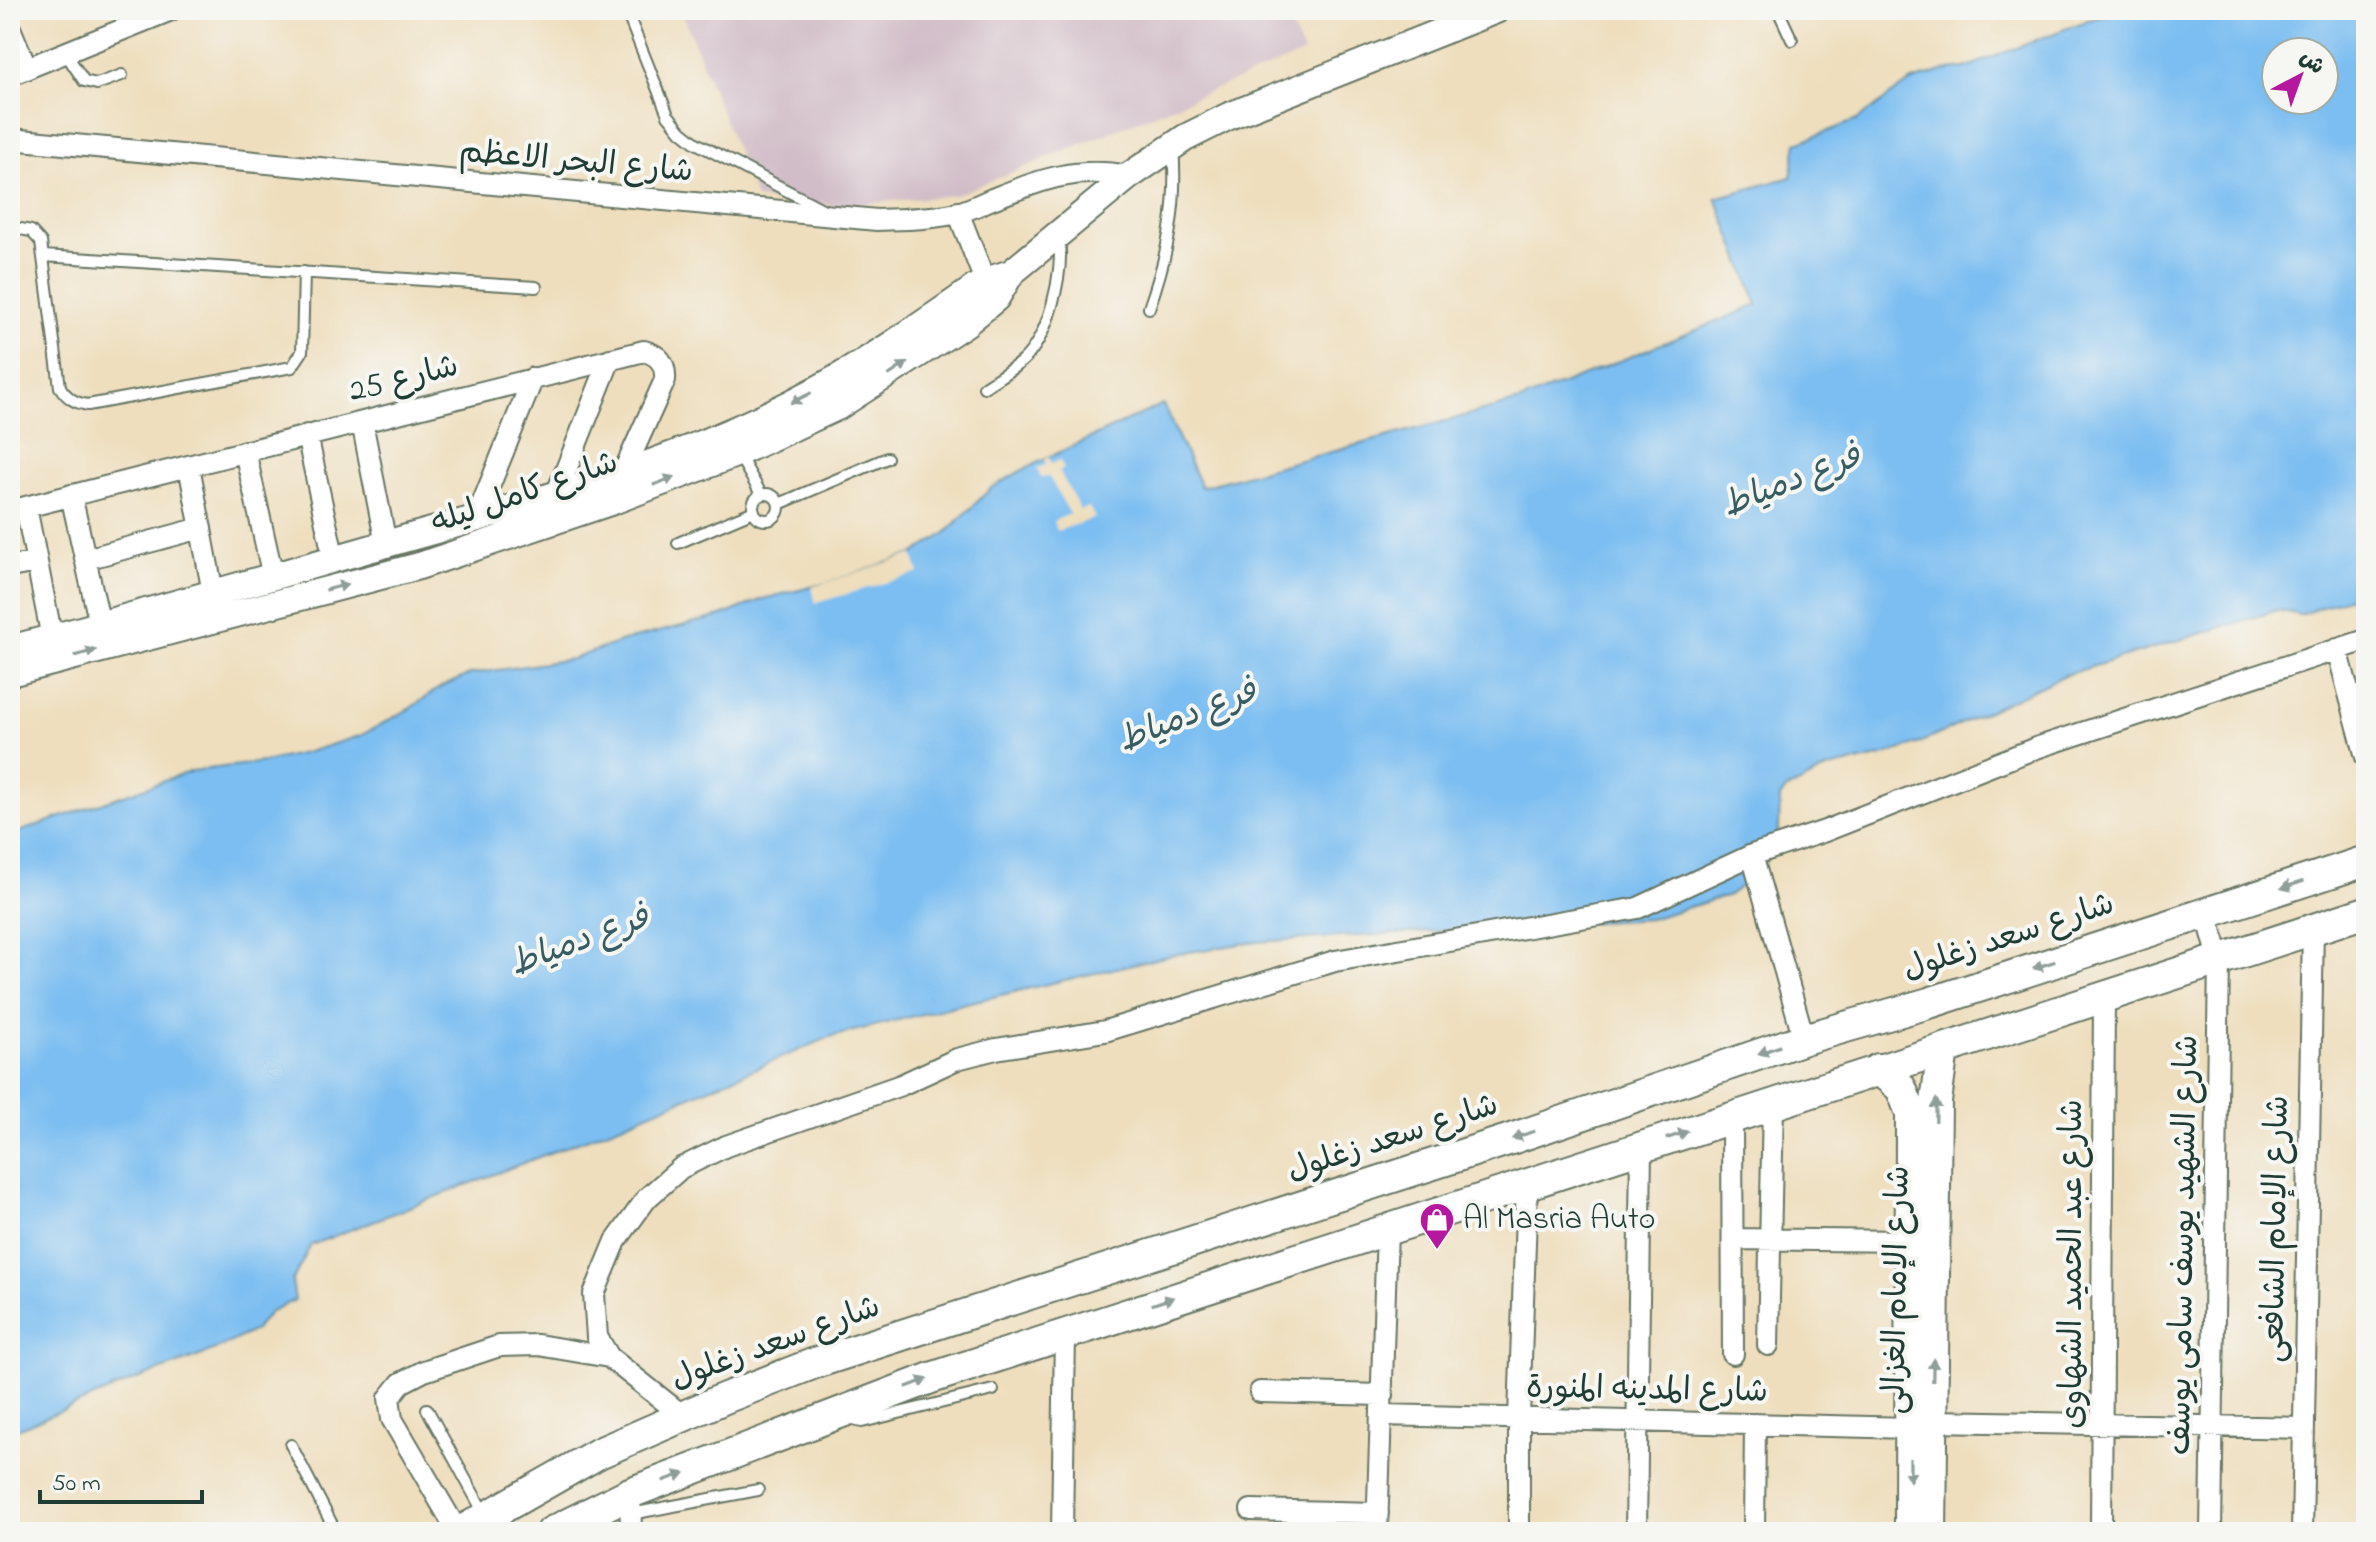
<svg xmlns="http://www.w3.org/2000/svg" width="2376" height="1542" font-family="'Indie Flower','Playpen Sans Arabic',sans-serif">
  <style>
    .industrial { fill: #d1bdc8 }
    .water { fill: #7cbef1; stroke: #4e7e92; stroke-width: 2; fill-rule: evenodd }
    .pier { fill: #eedebd }
    .lines { fill: none; stroke-linecap: round; stroke-linejoin: round }
    .service-casing { stroke: #677564; stroke-width: 14 }
    .minor-casing { stroke: #677564; stroke-width: 24 }
    .tertiary-casing { stroke: #677564; stroke-width: 30 }
    .secondary-casing { stroke: #677564; stroke-width: 34 }
    .service { stroke: #fff; stroke-width: 10 }
    .minor { stroke: #fff; stroke-width: 20 }
    .tertiary { stroke: #fff; stroke-width: 26 }
    .secondary { stroke: #fff; stroke-width: 30 }
    .oneway { fill: #8f9e9a }
    .labels { text-anchor: middle; dominant-baseline: central; stroke-width: 8; stroke-linejoin: round; paint-order: stroke }
    .street-label { font-size: 32px; fill: #1f3d34; stroke: #f6f6f2 }
    .poi-label { font-size: 32px; fill: #1f3d34; stroke: #f6f6f2; text-anchor: start }
    .water-label { font-size: 34px; font-style: italic; fill: #365d63; stroke: #f6f6f2 }
  </style>
  <rect width="100%" height="100%" fill="#f6f6f2"/>
  <filter id="ink" filterUnits="userSpaceOnUse"><feTurbulence type="fractalNoise" baseFrequency=".0125" numOctaves="2"/><feDisplacementMap in="SourceGraphic" scale="16" xChannelSelector="R" yChannelSelector="G"/><feConvolveMatrix kernelMatrix="1 2 1 2 8 2 1 2 1" color-interpolation-filters="sRGB"/></filter>
  <filter id="wash" filterUnits="userSpaceOnUse"><feTurbulence type="fractalNoise" baseFrequency=".006" numOctaves="4" result="noise"/><feDisplacementMap in="SourceGraphic" scale="32" xChannelSelector="R" yChannelSelector="G"/><feGaussianBlur stdDeviation="1.8" result="paint"/><feColorMatrix in="noise" values="0 0 0 0 0 0 0 0 0 0 0 0 0 0 0 0 0 1.4 0 .05"/><feComposite in="paint" operator="in"/></filter>
  <g filter="url(#wash)">
    <rect width="100%" height="100%" fill="#eedebd"/>
    <path class="industrial" d="M681 10H1284L1304 53 956 195 840 206 756 199Z"/>
    <path class="water" d="M2126 10H2366V591L2300 615 2278 610 2065 675 1920 743 1879 757 1829 768 1786 790 1780 797 1779 828 1770 856 1757 874 1729 895 1650 919 1253 942 1177 954 962 1004 830 1037 619 1126 311 1245 292 1281 295 1300 271 1311 255 1330 213 1351 140 1378 10 1432V835L192 771 264 762 308 752 362 735 409 709 441 687 471 674 572 659 623 641 721 616 763 599 827 583 913 554 946 533 991 488 1028 467 1163 404 1201 487 1520 401 1758 305 1716 198 1791 177 1797 143 1857 120 1910 82 1942 71 1965 68 2088 20ZM2276 52H2324V100H2276Z"/>
    <path class="pier" d="M1049 457 1051 463 1060 460 1064 468 1059 471 1080 510 1089 507 1095 518 1057 531 1053 521 1070 514 1049 477 1041 478 1037 468 1046 465 1044 459Z
      M913 554 919 573 816 603 812 587Z"/>
  </g>
  <g filter="url(#ink)">
    <g class="lines">
      <defs>
        <path id="service" d="M626 10 668 115 681 131 696 143 824 210
          M1778 10 1792 40
          M66 54 84 81 97 84 122 75
          M10 227 31 231 41 242 60 387C67 398 75 403 88 405L292 367 302 352 304 272
          M43 256 536 287
          M1149 308C1168 254 1178 205 1173 148
          M984 387C996 379 1010 371 1021 362 1049 339 1064 272 1059 238
          M739 455 761 494
          M753 507a13 13 0 1 1 26 0a13 13 0 1 1-26 0Z
          M779 504 887 458
          M678 543 754 511
          M427 1409 485 1515
          M853 1410 857 1421 862 1422 993 1390
          M291 1445 336 1532
          M631 1514 758 1490"/>
        <path id="minor" d="M10 28 27 69
          M10 75 171 10
          M10 139 877 220C903 219 931 219 957 213 969 210 980 204 992 199 1041 180 1074 166 1129 176
          M958 212 985 281 992 291
          M362 422 386 544
          M307 435 334 560
          M245 451 273 577
          M189 466 213 593
          M71 495 100 625
          M556 495 610 359
          M26 507 52 638
          M10 511 644 351C659 355 666 364 665 380L620 480
          M476 519 533 378
          M86 559 201 528
          M10 567 37 562
          M2337 649 2366 757
          M1752 855 1804 1039
          M2206 912 2219 958 2211 1532
          M1732 1117 1733 1354
          M1733 1239 1911 1241
          M1768 1345 1773 1104
          M1260 1392 1383 1395
          M1382 1415 1910 1428
          M683 1416 609 1357 597 1337 594 1294 616 1241 647 1198 681 1168 726 1146 901 1085 957 1059 996 1049 1105 1031 1335 961 1638 908 1752 855 1825 831 2036 748 2366 640
          M1932 1421 2304 1428
          M630 1493 631 1532
          M1251 1510 1378 1513
          M458 1532 392 1419 389 1398 401 1383 424 1371 499 1346 538 1345 609 1357
          M1062 1532 1065 1334
          M1377 1532 1387 1230
          M1519 1532V1418L1527 1185
          M1636 1532 1641 1147
          M1754 1532 1755 1424
          M2101 1532 2104 997
          M2302 1532 2313 927"/>
        <path id="tertiary" d="M10 649C143 614 275 576 407 538 536 502 670 464 790 404 859 369 922 325 985 281L1011 273
          M10 673 419 566 610 502 738 453 837 407 966 323 996 298 1011 273 1129 176 1185 138 1229 116 1496 10"/>
        <path id="secondary" d="M1878 1069 1901 1088 1911 1113 1910 1532
          M460 1532 599 1453 725 1398 815 1363 1511 1139 1804 1039 1929 1003 2366 861
          M552 1532 630 1493 931 1378 2366 912
          M1931 1532 1936 1102 1943 1049"/>
      </defs>
      <use href="#service" class="service-casing"/>
      <use href="#minor" class="minor-casing"/>
      <use href="#tertiary" class="tertiary-casing"/>
      <use href="#secondary" class="secondary-casing"/>
      <use href="#service" class="service"/>
      <use href="#minor" class="minor"/>
      <use href="#tertiary" class="tertiary"/>
      <use href="#secondary" class="secondary"/>
    </g>
    <defs><path id="oneway-solid" d="M-6-.8H1V-3.2L6.5 0L1 3.2V.8H-6Z" transform="scale(2)"/></defs>
    <g class="oneway">
      <use href="#oneway-solid" transform="translate(898 369) rotate(-34)"/>
      <use href="#oneway-solid" transform="translate(801 398) rotate(153)"/>
      <use href="#oneway-solid" transform="translate(664 481) rotate(-21)"/>
      <use href="#oneway-solid" transform="translate(337 587) rotate(-15)"/>
      <use href="#oneway-solid" transform="translate(85 653) rotate(-15)"/>
      <use href="#oneway-solid" transform="translate(2292 885) rotate(162)"/>
      <use href="#oneway-solid" transform="translate(2044 965) rotate(162)"/>
      <use href="#oneway-solid" transform="translate(1769 1050) rotate(161)"/>
      <use href="#oneway-solid" transform="translate(1936 1110) rotate(-89)"/>
      <use href="#oneway-solid" transform="translate(1523 1135) rotate(161)"/>
      <use href="#oneway-solid" transform="translate(1677 1135) rotate(-18)"/>
      <use href="#oneway-solid" transform="translate(1163 1301) rotate(-18)"/>
      <use href="#oneway-solid" transform="translate(1933 1370) rotate(-89)"/>
      <use href="#oneway-solid" transform="translate(917 1383) rotate(-21)"/>
      <use href="#oneway-solid" transform="translate(1910 1470) rotate(90)"/>
      <use href="#oneway-solid" transform="translate(674 1477) rotate(-20)"/>
    </g>
  </g>
  <defs>
    <symbol id="shop-pin" viewBox="-11 -11 22 30"><path d="M0 17L-7.5 6A9.5 9.5 0 1 1 7.5 6Z" fill="#b5179e" stroke="#f6f6f2"/><path d="M-5-2.5h2.3a2.7 3.5 0 0 1 5.4 0H5L5.5 6h-11ZM-1.5-2.5h3a1.5 2.3 0 0 0-3 0Z" fill="#fff"/></symbol>
  </defs>
  <g fill-rule="evenodd">
    <use href="#shop-pin" x="1417" y="1200" width="40" height="54"/>
  </g>
  <g class="labels">
    <g class="street-label">
      <text transform="translate(576 163) rotate(5)">شارع البحر الاعظم</text>
      <text transform="translate(404 380) rotate(-14)">شارع 25</text>
      <text transform="translate(525 494) rotate(-19)">شارع كامل ليله</text>
      <text transform="translate(2009 938) rotate(-18)">شارع سعد زغلول</text>
      <text transform="translate(1393 1139) rotate(-18)">شارع سعد زغلول</text>
      <text transform="translate(2277 1229) rotate(-89)">شارع الإمام الشافعى</text>
      <text transform="translate(2185 1245) rotate(-89)">شارع الشهيد يوسف سامى يوسف</text>
      <text transform="translate(2073 1264) rotate(-90)">شارع عبد الحميد الشهاوى</text>
      <text transform="translate(1898 1290) rotate(-89)">شارع الإمام الغزالى</text>
      <text transform="translate(776 1344) rotate(-20)">شارع سعد زغلول</text>
      <text transform="translate(1647 1391) rotate(1)">شارع المدينه المنورة</text>
    </g>
    <g class="poi-label">
      <text x="1463" y="1220">Al Masria Auto</text>
    </g>
    <g class="water-label">
      <text transform="translate(1792 482) rotate(-21)">فرع دمياط</text>
      <text transform="translate(1188 717) rotate(-21)">فرع دمياط</text>
      <text transform="translate(580 942) rotate(-20)">فرع دمياط</text>
    </g>
  </g>
  <rect width="2376" height="1542" fill="none" stroke="#f6f6f2" stroke-width="40"/>
  <g transform="translate(2300 76) rotate(41)"><circle r="38" fill="#f6f6f2" stroke="#a0aca6" stroke-width="2"/>
  <path d="M0-6L14 30L0 20L-14 30Z" fill="#b5179e"/>
  <text y="-12" font-size="22" font-weight="bold" text-anchor="middle" fill="#1f3d34">ش</text>
  </g>
  <path d="M40 1490v12h162v-12" fill="none" stroke="#1f3d34" stroke-width="4"/>
  <text x="52" y="1490" font-size="24" fill="#1f3d34" stroke="#f6f6f2" stroke-width="6" paint-order="stroke">50 m</text>
</svg>
